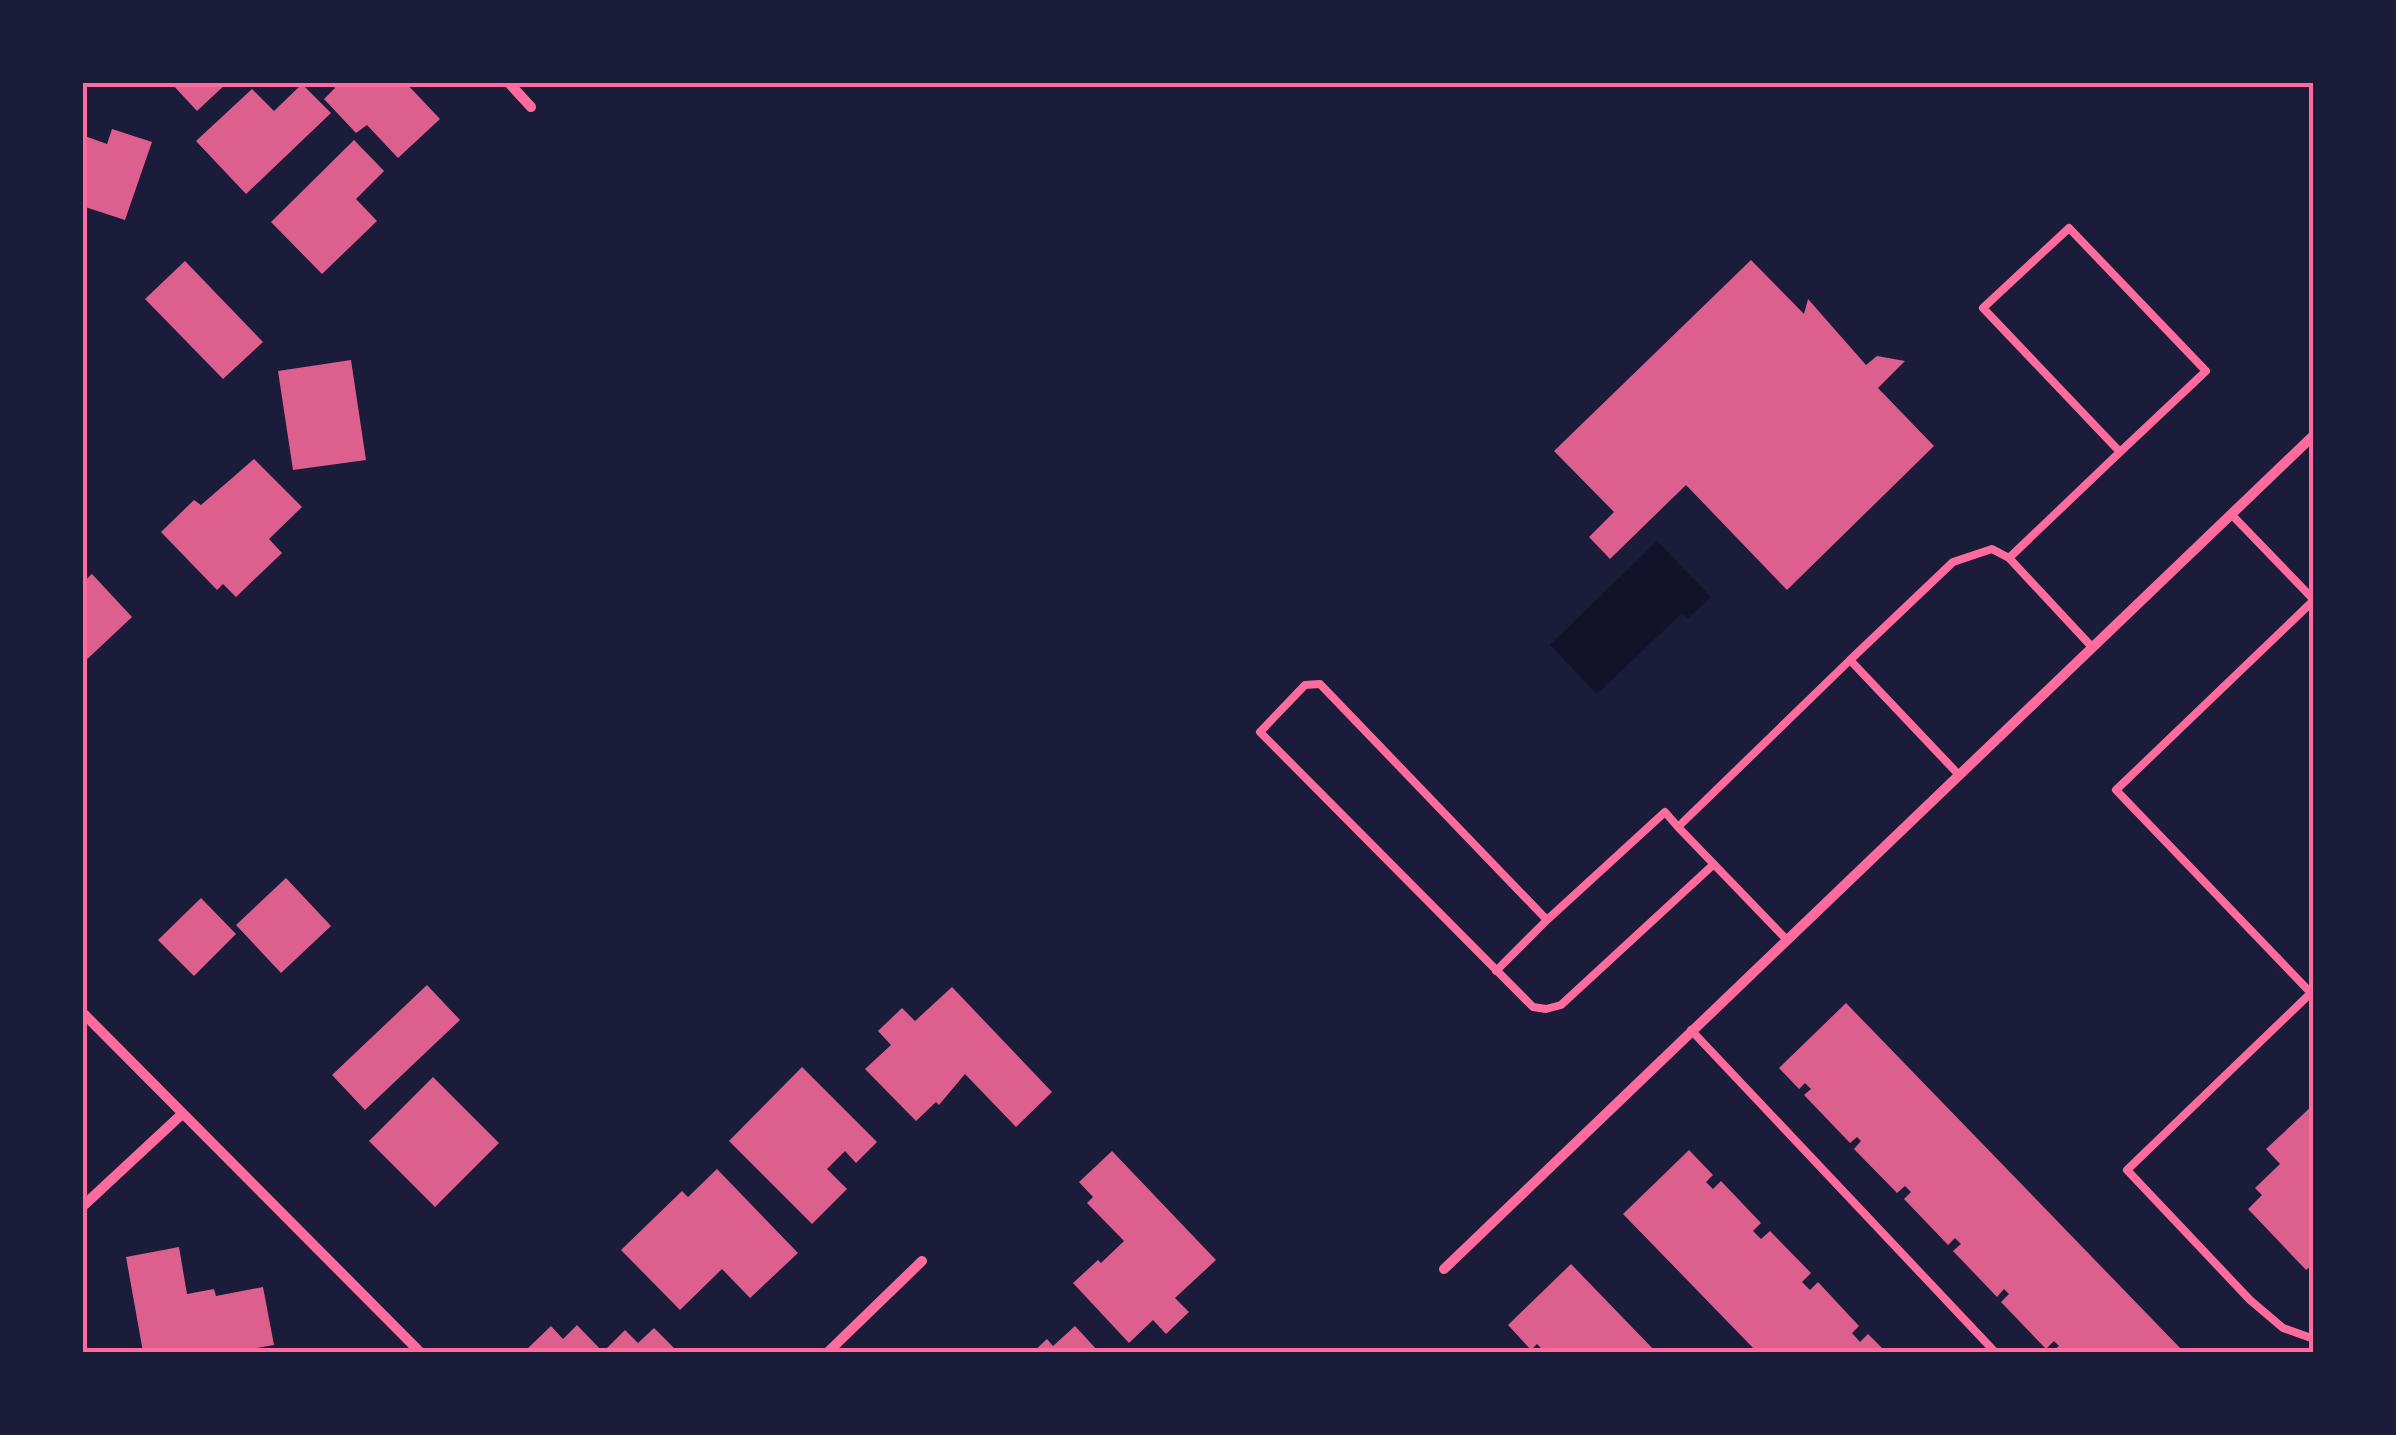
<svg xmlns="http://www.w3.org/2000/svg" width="2396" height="1435" font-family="Figtree,sans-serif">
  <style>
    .water { fill: #12122b }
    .building { fill: #dd5f8e }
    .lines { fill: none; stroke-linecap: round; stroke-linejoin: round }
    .service { stroke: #ff6b9d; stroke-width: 8 }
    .minor { stroke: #ff6b9d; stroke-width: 10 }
    .neatline { fill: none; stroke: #ff6b9d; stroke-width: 4 }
  </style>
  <rect width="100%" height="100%" fill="#1b1b3a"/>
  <path class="water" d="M1657 541 1711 597 1688 618 1682 613 1597 694 1550 645Z"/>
  <path class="building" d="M170 82H228L197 111Z
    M330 82H405L440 119 398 158 367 125 356 133 324 99 335 88Z
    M302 84 331 113 246 194 196 141 252 89 274 111Z
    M112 129 152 142 125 220 82 206V135L107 144Z
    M354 140 384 171 356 199 377 221 322 274 271 222Z
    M1751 260 1804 314 1808 299 1866 365 1877 356 1905 361 1878 388 1934 446 1787 590 1686 485 1610 559 1589 537 1614 512 1554 451Z
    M185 261 263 342 223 379 145 299Z
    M351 360 366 460 293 470 278 371Z
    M254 459 302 507 269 539 282 553 236 597 223 584 217 590 161 532 194 500 201 505Z
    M92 574 132 617 82 664V583Z
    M286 878 331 926 281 973 236 925Z
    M201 898 236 934 194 976 158 940Z
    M427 985 460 1020 365 1110 332 1075Z
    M952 987 1052 1092 1016 1127 965 1074 939 1105 936 1102 916 1121 865 1069 891 1045 878 1031 902 1008 915 1021Z
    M1846 1003 2184 1352H2052L2059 1346 2054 1341 2046 1349 2001 1302 2009 1294 2004 1289 1997 1297 1953 1251 1961 1244 1955 1238 1948 1245 1904 1199 1911 1192 1905 1186 1897 1193 1854 1149 1861 1141 1857 1137 1850 1143 1804 1095 1811 1089 1805 1083 1799 1089 1779 1068Z
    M802 1067 877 1142 856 1163 845 1151 827 1169 847 1189 812 1224 729 1141Z
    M433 1077 499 1143 435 1207 369 1141Z
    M2314 1104V1264L2306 1270 2248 1209 2262 1195 2255 1188 2280 1164 2266 1149Z
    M1689 1150 1713 1175 1706 1182 1713 1189 1721 1181 1761 1223 1753 1231 1761 1239 1770 1231 1811 1273 1802 1282 1810 1290 1818 1282 1859 1326 1852 1333 1860 1342 1868 1334 1886 1352H1757L1623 1214Z
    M1112 1151 1216 1260 1175 1298 1189 1312 1166 1334 1153 1320 1129 1343 1073 1283 1098 1260 1101 1263 1124 1241 1087 1203 1093 1197 1079 1182Z
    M717 1169 798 1253 750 1298 722 1269 680 1310 621 1250 682 1191 688 1197Z
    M179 1247 187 1294 214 1289 216 1296 263 1287 274 1345 233 1352H143L126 1257Z
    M1571 1264 1656 1352H1545L1537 1344 1531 1350 1508 1325Z
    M577 1325 603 1352 625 1330 638 1343 654 1328 678 1352H531L527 1349 551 1326 563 1339Z
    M1075 1326 1099 1352H1033L1047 1339 1053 1346Z"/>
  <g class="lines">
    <path class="service" d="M2069 228 2206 371 2120 452 1983 308Z
      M2231 514 2314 600
      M2009 558 2120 452
      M1959 775 1850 660 1953 562 1992 549 2009 558 2092 647
      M1678 827 1665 812 1547 920 1320 684 1305 685 1260 732 1533 1007 1546 1009 1561 1005 1714 864
      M1786 939 1678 827 1850 660
      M1496 971 1547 920
      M2314 990 2127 1170 2250 1300 2283 1328 2314 1339
      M2311 993 2116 790 2314 600
      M1691 1030 1995 1352"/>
    <path class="minor" d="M508 82 531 107
      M82 1012 420 1352
      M82 1207 181 1115
      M1444 1269 2314 435
      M828 1352 922 1261"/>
  </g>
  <rect width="2396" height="1435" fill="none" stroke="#1b1b3a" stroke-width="170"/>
  <rect x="85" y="85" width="2226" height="1265" class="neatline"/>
</svg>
